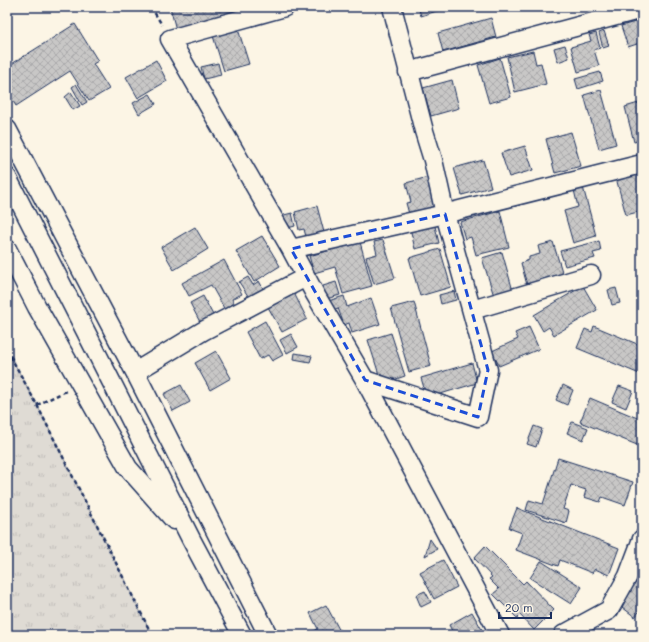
<svg xmlns="http://www.w3.org/2000/svg" width="649" height="642" font-family="Mali,sans-serif">
  <style>
    .grass { fill: url(#grass-tufts); stroke: #7d8599 }
    .building { fill: url(#building-cross-hatch); stroke: #1b2f5e }
    .lines { fill: none; stroke-linecap: round; stroke-linejoin: round }
    .street-casing { stroke: #1b2f5e; stroke-width: 21 }
    .path { stroke: #1b2f5e; stroke-width: 2.5; stroke-dasharray: 4 3; stroke-linecap: butt }
    .street { stroke: #fcf5e5; stroke-width: 18 }
    .marked { fill: none; stroke: #1d4ed8; stroke-width: 3; stroke-dasharray: 8 5; stroke-linejoin: round }
  </style>
  <defs>
    <pattern id="grass-tufts" width="24" height="20" patternUnits="userSpaceOnUse"><rect width="24" height="20" fill="#dfdbd4"/><path d="M3 7l-1-3M5 7V3M7 7l1-3M15 17l-1-3M17 17v-4M19 17l1-3" fill="none" stroke="#bfbcb8"/></pattern>
    <pattern id="building-cross-hatch" width="8" height="8" patternUnits="userSpaceOnUse"><rect width="8" height="8" fill="#c8c7c6"/><path d="M0 0l8 8M0 8l8-8" fill="none" stroke="#ababac"/></pattern>
  </defs>
  <rect width="100%" height="100%" fill="#fcf5e5"/>
  <filter id="ink" filterUnits="userSpaceOnUse"><feTurbulence type="fractalNoise" baseFrequency=".025" numOctaves="2"/><feDisplacementMap in="SourceGraphic" scale="8" xChannelSelector="R" yChannelSelector="G"/><feConvolveMatrix kernelMatrix="1 2 1 2 8 2 1 2 1" color-interpolation-filters="sRGB"/></filter>
  <g filter="url(#ink)">
    <path class="grass" d="M7 350 37 405 152 635H7Z"/>
    <path class="building" d="M170 7H233L235 14 176 30Z
      M238 7H247L248 9 240 11Z
      M418 7H439L440 10 421 16Z
      M446 7H462V8L447 12Z
      M491 18 496 37 443 52 438 33Z
      M642 20V48L640 43 628 47 621 26Z
      M75 24 98 61 93 64 109 89 89 101 70 71 16 106 7 92V67Z
      M238 29 249 64 224 71 213 36Z
      M604 31 609 46 603 48 599 33Z
      M596 33 600 48 594 50 599 66 578 72 571 47 591 41 589 35Z
      M565 45 569 58 558 62 554 48Z
      M533 51 536 64 541 63 546 84 515 92 507 57Z
      M500 58 511 97 489 103 478 65Z
      M156 60 167 81 138 98 126 77Z
      M218 63 221 75 204 79 201 67Z
      M600 72 603 81 578 89 575 79Z
      M452 80 459 108 431 116 423 88Z
      M76 84 87 102 82 105 72 87Z
      M601 90 616 144 599 149 584 95Z
      M71 92 80 106 73 110 65 97Z
      M150 94 156 104 139 114 133 103Z
      M642 102V140L634 142 625 107Z
      M571 132 581 166 555 173 546 139Z
      M525 146 533 170 509 177 501 153Z
      M483 160 491 187 462 195 454 168Z
      M642 171V211L626 215 616 178Z
      M428 177 437 210 409 214 406 203 411 202 406 183Z
      M583 187 596 236 573 243 564 211 578 207 574 190Z
      M317 206 325 236 307 241 304 229 299 230 295 212Z
      M500 211 509 247 476 255 471 237 465 239 460 222Z
      M292 213 295 226 284 229 280 216Z
      M434 222 439 243 415 249 410 228Z
      M195 227 208 249 174 270 161 247Z
      M262 236 280 266 254 282 236 251Z
      M383 240 395 278 374 284 366 257 377 254 374 242Z
      M599 241 601 251 593 253 595 258 565 266 560 251Z
      M360 242 372 286 343 294 335 267 314 273 309 256Z
      M553 242 563 275 527 285 521 263 529 260V257L540 254 538 246Z
      M440 249 451 287 420 296 409 258Z
      M502 252 513 291 494 296 482 258Z
      M224 260 242 294 232 299 235 305 225 310 211 285 189 296 182 283Z
      M248 277 253 285 259 281 264 290 250 299 239 282Z
      M336 282 340 295 326 299 323 286Z
      M583 286 597 310 554 335 549 327 543 331 534 315Z
      M616 288 620 303 612 305 608 290Z
      M454 291 456 300 441 304 439 295Z
      M294 293 307 319 282 332 268 307Z
      M203 296 214 317 201 324 190 303Z
      M344 296 347 307 371 298 380 324 352 333 349 323 344 325 338 308 328 312 325 302Z
      M414 302 431 366 409 372 391 308Z
      M265 321 283 355 272 361 268 355 260 359 246 332Z
      M594 326 642 346V375L577 348 585 329 592 332Z
      M529 327 539 349 499 366 492 351 518 339 515 333Z
      M391 333 405 376 382 384 368 340Z
      M291 334 298 347 287 353 280 340Z
      M216 351 231 378 210 390 195 363Z
      M295 353 312 356 310 362 294 359Z
      M472 363 477 383 427 398 421 378Z
      M181 385 190 402 173 411 164 394Z
      M563 385 573 390 567 405 556 400Z
      M619 386 633 391 626 408 612 402Z
      M590 398 642 420V447L580 422Z
      M572 422 588 428 583 440 567 433Z
      M534 426 542 429 536 447 527 444Z
      M558 458 633 482 625 505 602 497 600 502 584 497 586 490 571 485 563 509 569 511 566 523 526 510 529 500 543 504Z
      M517 508 619 548 609 575 595 569 592 573 560 560 558 566 516 550 522 533 509 528Z
      M430 539 437 549 425 556Z
      M485 546 523 584 526 581 554 610 534 630 520 615 517 618 493 594 499 589 489 579 492 577 474 558Z
      M443 560 457 587 434 599 420 572Z
      M541 561 582 587 571 604 530 578Z
      M637 581 642 584V608L635 617 618 604Z
      M425 591 431 602 421 607 416 595Z
      M326 605 342 635H311L310 633 318 629 310 613Z
      M472 612 485 635H454L449 625Z
      M627 630 631 635H622Z"/>
    <g class="lines">
      <defs>
        <path id="street" d="M285 7 170 39 291 249 315 294 365 380 500 635
          M408 72 642 9
          M7 129 135 372 268 635
          M7 177 113 385 191 539 242 635
          M7 249 37 307 128 468 174 520
          M291 249 432 217 642 164
          M472 310 591 275
          M135 372 203 331 306 277
          M365 380 478 417 488 370 445 214 433 160 424 131 392 7
          M563 635 609 610 628 576 642 539"/>
      </defs>
      <use href="#street" class="street-casing"/>
      <path class="path" d="M151 7 162 25
        M7 350 37 405 152 635
        M37 405 66 391"/>
      <use href="#street" class="street"/>
    </g>
  </g>
  <path class="marked" d="M445 214 488 370 478 417 365 380 291 249Z"/>
  <rect width="649" height="642" fill="none" stroke="#fcf5e5" stroke-width="24"/>
  <rect x="12" y="12" width="625" height="618" fill="none" stroke="#1b2f5e" stroke-width="1.5" filter="url(#ink)"/>
  <path d="M499 612v6h52v-6" fill="none" stroke="#1b2f5e" stroke-width="2"/>
  <text x="505" y="612" font-size="12" fill="#1b2f5e" stroke="#fcf5e5" stroke-width="3" paint-order="stroke">20 m</text>
</svg>
